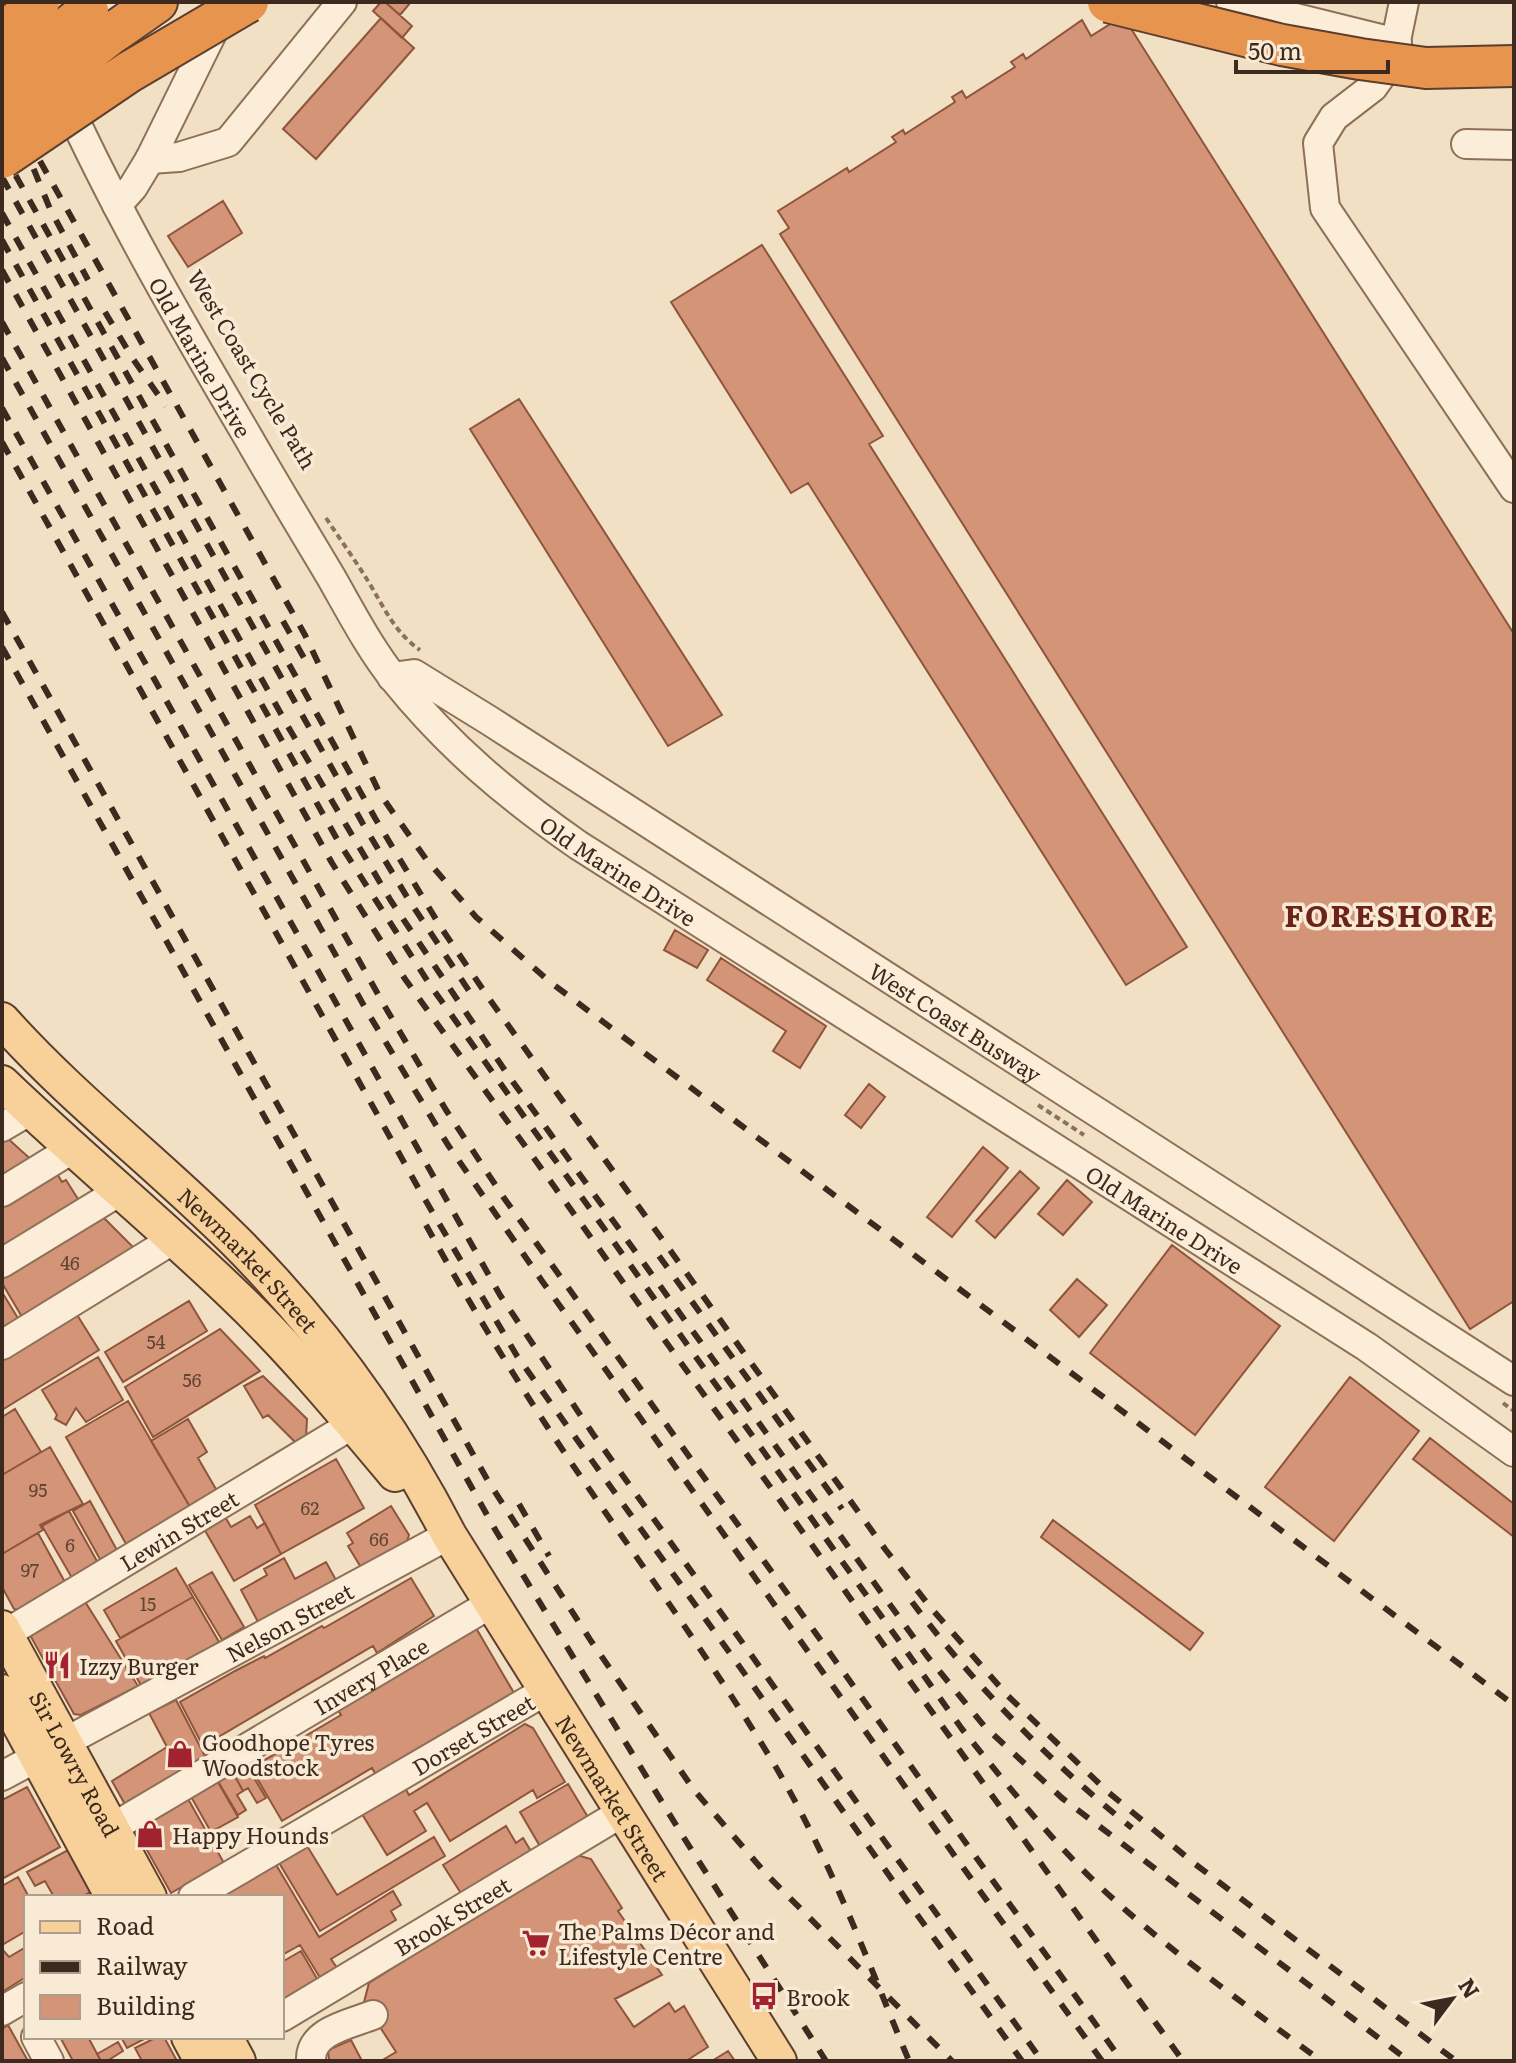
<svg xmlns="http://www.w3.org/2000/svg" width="1516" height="2063" font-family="Literata,serif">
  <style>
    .building { fill: #d39477; stroke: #8f553c; stroke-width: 2 }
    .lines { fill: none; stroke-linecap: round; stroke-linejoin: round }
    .minor-casing { stroke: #8e7058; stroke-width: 32 }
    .major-casing { stroke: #5b3e2d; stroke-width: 38 }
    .highway-casing { stroke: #5b3e2d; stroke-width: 44 }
    .path { stroke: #8e7058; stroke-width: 4; stroke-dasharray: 6 4; stroke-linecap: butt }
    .minor { stroke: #fbedd8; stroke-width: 28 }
    .major { stroke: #f7d199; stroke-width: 34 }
    .highway { stroke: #e7954e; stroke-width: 40 }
    .rail { stroke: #3d2a1e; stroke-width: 6; stroke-dasharray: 14 14; stroke-linecap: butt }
    .highway-bridge-casing { stroke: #5b3e2d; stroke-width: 44; stroke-linecap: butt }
    .highway-bridge { stroke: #e7954e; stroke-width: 40 }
    .labels { text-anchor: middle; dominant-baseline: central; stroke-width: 7; stroke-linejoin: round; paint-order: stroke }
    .number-label { font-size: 18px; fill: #624434 }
    .street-label { font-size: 22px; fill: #3d2a1e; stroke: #f8ead4 }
    .poi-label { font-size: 22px; fill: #3d2a1e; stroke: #f8ead4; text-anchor: start }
    .district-label { font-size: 30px; font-weight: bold; letter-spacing: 2px; fill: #6d2319; stroke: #f8ead4 }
  </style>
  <rect width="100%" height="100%" fill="#f2e0c4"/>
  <path class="building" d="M381 2H385L412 26 402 38 373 11Z
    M385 2H411L400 15Z
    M1123 16 1514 634V1301L1470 1329 780 234 789 228 778 211 847 168 849 172 896 142 892 137 903 130 905 134 955 102 952 97 962 91 966 98 1015 67 1011 62 1023 54 1026 59 1082 20 1091 36Z
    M381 18 414 48 316 159 283 129Z
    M223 201 242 233 188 267 168 236Z
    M762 245 883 436 869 444 1187 947 1126 985 808 483 791 493 671 302Z
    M519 399 722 715 668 746 470 429Z
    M675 930 708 950 697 968 664 950Z
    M721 958 826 1026 800 1068 773 1051 786 1031 707 980Z
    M869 1084 885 1097 861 1128 845 1115Z
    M5 1136 36 1164 2 1184V1138Z
    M983 1147 1008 1168 952 1237 927 1217Z
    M53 1167 62 1182 66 1180 83 1207 2 1256V1198Z
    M1020 1171 1039 1188 995 1238 976 1221Z
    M1067 1180 1092 1202 1063 1235 1038 1214Z
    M98 1212 134 1248 25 1322 2 1283V1269Z
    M1172 1245 1280 1326 1195 1435 1090 1353Z
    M1077 1279 1107 1305 1079 1337 1050 1310Z
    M2 1292 19 1320 2 1331Z
    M189 1301 207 1331 123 1382 105 1352Z
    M74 1310 99 1350 2 1410V1354Z
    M220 1329 260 1371 153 1437 125 1387Z
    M98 1357 123 1400 86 1422 76 1408 66 1425 55 1419 57 1415 42 1390Z
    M263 1376 307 1419 306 1438 296 1443 268 1415 263 1418 244 1386Z
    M1350 1377 1419 1431 1334 1541 1265 1487Z
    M128 1401 190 1507 126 1544 66 1437Z
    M15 1409 41 1452 2 1475V1417Z
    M188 1419 207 1452 198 1458 217 1491 190 1507 151 1441Z
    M1430 1438 1514 1504V1537L1413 1459Z
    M50 1447 83 1504 40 1525 43 1530 2 1554V1475Z
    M336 1459 364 1508 281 1554 255 1505Z
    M90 1501 118 1552 101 1561 73 1511Z
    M391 1506 409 1535 407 1541 362 1569 348 1546 353 1543 347 1533Z
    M69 1511 98 1563 72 1578 42 1526Z
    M224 1515 231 1527 250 1516 257 1528 265 1523 281 1554 234 1581 203 1527Z
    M1053 1520 1203 1633 1190 1650 1041 1537Z
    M38 1533 66 1584 22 1611 14 1609 2 1587V1554Z
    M284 1558 295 1579 326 1562 336 1580 258 1622 241 1590 267 1575 264 1569Z
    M176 1568 193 1597 120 1638 104 1610Z
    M212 1572 244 1627 222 1640 189 1585Z
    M411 1578 434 1616 377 1653 373 1646 203 1746 180 1702 235 1671 264 1656 265 1658 322 1626 324 1628Z
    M193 1597 219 1642 142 1687 116 1641Z
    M84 1600 138 1686 81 1715 74 1714 31 1637 34 1630Z
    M476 1628 514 1693 376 1775 372 1768 282 1821 251 1768 341 1715 338 1710Z
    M176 1700 207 1760 127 1808 112 1781 167 1747 149 1713Z
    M525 1724 533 1728 565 1782 537 1798 533 1790 450 1841 427 1803 414 1811 426 1831 387 1855 362 1814 405 1788 409 1795Z
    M244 1761 266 1798 257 1803 248 1788 243 1791 231 1769Z
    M231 1769 243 1791 237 1795 246 1810 238 1815 216 1778Z
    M215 1777 238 1817 211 1832 189 1793Z
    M568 1784 589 1819 541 1848 520 1812Z
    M27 1787 60 1847 2 1879V1800Z
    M187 1797 224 1863 171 1893 134 1827Z
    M506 1826 516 1843 523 1838 532 1853 462 1895 443 1865Z
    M434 1837 445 1856 320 1931 278 1861 306 1844 337 1895Z
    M68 1850 91 1892 81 1897H54L45 1881 35 1886 27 1872Z
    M573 1854 591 1859 622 1908 618 1911 662 1975 615 1999 634 2027 669 2003 675 2012 684 2006 708 2047 686 2061H381L396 2052 364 2002 369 1983Z
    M275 1863 319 1937 393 1891 401 1905 391 1911 396 1920 331 1959 339 1971 322 1981 300 1945 282 1955V1897H216Z
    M18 1877 29 1897H26V1931L2 1945V1886Z
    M26 1947V1977L2 1992V1949L9 1957Z
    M301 1951 320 1984 282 2006V1962Z
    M8 2025 28 2061H2V2029Z
    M60 2037H88L101 2061H73Z
    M121 2037H148L127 2048Z
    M157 2037H164L177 2061H142L135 2048Z
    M351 2040 362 2061H329L328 2050Z
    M118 2042 123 2051 107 2061H101L97 2054Z
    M728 2051 735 2061H712Z"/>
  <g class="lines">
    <defs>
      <g id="minor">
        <path d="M1231 2 1397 43"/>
        <path d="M1404 2 1392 60 1373 87 1334 117 1318 143 1325 208 1514 488"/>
        <path id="s1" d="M64 97C118 215 182 325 248 437 275 484 303 530 331 577 351 612 370 649 395 680 449 747 508 796 578 845L1367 1347 1514 1452"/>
        <path d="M1466 144 1514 145"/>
        <path d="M150 159 179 157 228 142 342 2"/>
        <path d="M117 205 133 187 150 159 220 17"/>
        <path id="s2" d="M392 677 414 674 490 721 1514 1381"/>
        <path d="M2 1127 31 1110"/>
        <path d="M2 1192 72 1149"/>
        <path d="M2 1263 120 1191"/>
        <path d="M2 1345 174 1239"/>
        <path id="s3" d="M2 1636 353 1424"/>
        <path id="s4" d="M2 1776 449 1535"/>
        <path id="s5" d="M95 1838 492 1603"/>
        <path id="s6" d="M193 1897 547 1690"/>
        <path d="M2 2011 26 1997"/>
        <path id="s7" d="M282 2017 623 1812"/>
        <path d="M36 2037 49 2061"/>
        <path d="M311 2061C309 2031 350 2024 373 2015"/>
      </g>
      <g id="major">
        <path id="s8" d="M2 1020C76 1103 166 1170 244 1250 327 1335 395 1430 449 1535L779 2061"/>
        <path d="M2 1083C77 1155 157 1221 232 1293 291 1349 343 1412 395 1474"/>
        <path id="s9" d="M2 1628 149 1897"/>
        <path d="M2 1692 113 1897"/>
        <path d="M189 2037 202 2061"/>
        <path d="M225 2037 238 2061"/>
      </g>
      <path id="highway" d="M107 37 157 2"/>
    </defs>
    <use href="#minor" class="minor-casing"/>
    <use href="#major" class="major-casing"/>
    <use href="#highway" class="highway-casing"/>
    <path class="path" d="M326 518C340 539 355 560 368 581 384 607 394 632 420 650
      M1038 1105 1084 1135
      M1503 1403 1514 1411"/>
    <use href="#minor" class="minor"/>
    <use href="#major" class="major"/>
    <use href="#highway" class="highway"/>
    <path class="rail" d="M2 91 50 209 88 280
      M2 151 375 818 440 926 490 1000 885 1549 931 1608 1008 1696 1108 1792 1195 1864 1456 2061
      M40 161 305 635 380 794 426 859 476 917 550 982 1514 1705
      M2 177 363 824 407 897 475 1000
      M2 213 290 730 391 901 508 1075 927 1656 985 1727 1062 1798 1409 2061
      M2 240 338 841 430 985 962 1729C1004 1781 1047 1835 1095 1882 1164 1948 1244 2003 1321 2061
      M2 270 332 863 405 979 1183 2061
      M105 312 133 359 166 406
      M2 322 384 1005 446 1110 504 1198 1122 2061
      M2 358 368 1013 448 1145 542 1281 1102 2061
      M2 408 500 1295 593 1434 1042 2061
      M2 442 420 1191 517 1356 1022 2061
      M2 612 488 1481 591 1641 694 1790 767 1875 952 2061
      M283 621 308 665
      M2 647 496 1531 684 1838 826 2061
      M426 1225C470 1305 517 1382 568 1458 638 1561 713 1662 777 1769 831 1861 868 1962 909 2061
      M659 1256 842 1509
      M519 1504 549 1556
      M912 1602C975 1686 1050 1762 1132 1828"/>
    <defs>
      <path id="highway-bridge" d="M1108 2 1282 45 1360 59 1426 68 1514 66
        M2 35 39 2
        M2 79 88 11
        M2 120 107 37
        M2 158 129 72 248 2"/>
    </defs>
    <use href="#highway-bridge" class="highway-bridge-casing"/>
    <use href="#highway-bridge" class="highway-bridge"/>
  </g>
  <defs>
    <symbol id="restaurant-bare" viewBox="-9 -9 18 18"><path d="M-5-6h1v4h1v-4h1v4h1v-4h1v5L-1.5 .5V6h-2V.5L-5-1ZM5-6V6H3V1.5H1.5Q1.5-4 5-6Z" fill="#a22330" stroke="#f8ead4" stroke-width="2.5" paint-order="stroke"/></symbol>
    <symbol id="shop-bare" viewBox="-9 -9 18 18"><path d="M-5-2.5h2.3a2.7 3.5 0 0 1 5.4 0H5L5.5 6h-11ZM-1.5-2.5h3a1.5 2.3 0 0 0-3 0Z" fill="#a22330" stroke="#f8ead4" stroke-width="2.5" paint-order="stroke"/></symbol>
    <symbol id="supermarket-bare" viewBox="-9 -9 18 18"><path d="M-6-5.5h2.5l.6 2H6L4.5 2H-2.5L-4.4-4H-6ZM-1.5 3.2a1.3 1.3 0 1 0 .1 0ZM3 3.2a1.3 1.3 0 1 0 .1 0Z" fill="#a22330" stroke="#f8ead4" stroke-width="2.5" paint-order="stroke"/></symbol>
    <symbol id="bus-bare" viewBox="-9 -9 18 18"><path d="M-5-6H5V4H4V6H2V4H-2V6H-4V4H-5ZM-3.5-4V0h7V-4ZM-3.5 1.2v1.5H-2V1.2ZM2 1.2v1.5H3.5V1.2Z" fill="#a22330" stroke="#f8ead4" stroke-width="2.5" paint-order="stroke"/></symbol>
  </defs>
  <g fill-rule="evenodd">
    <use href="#restaurant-bare" x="37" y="1645" width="40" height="40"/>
    <use href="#shop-bare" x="160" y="1734" width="40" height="40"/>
    <use href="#shop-bare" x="130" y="1814" width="40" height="40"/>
    <use href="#supermarket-bare" x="516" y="1923" width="40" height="40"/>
    <use href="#bus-bare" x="744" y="1976" width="40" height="40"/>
  </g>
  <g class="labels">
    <g class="number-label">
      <text x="70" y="1262">46</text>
      <text x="156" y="1341">54</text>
      <text x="192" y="1379">56</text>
      <text x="38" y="1489">95</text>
      <text x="310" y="1507">62</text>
      <text x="379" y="1538">66</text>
      <text x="70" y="1544">6</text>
      <text x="30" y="1569">97</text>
      <text x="148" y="1603">15</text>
    </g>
    <g class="street-label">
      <text stroke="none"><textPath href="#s1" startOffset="294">Old Marine Drive</textPath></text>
      <text transform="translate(253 369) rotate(59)">West Coast Cycle Path</text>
      <text stroke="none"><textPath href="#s1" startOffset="966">Old Marine Drive</textPath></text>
      <text stroke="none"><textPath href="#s2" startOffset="666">West Coast Busway</textPath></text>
      <text stroke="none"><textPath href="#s1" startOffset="1614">Old Marine Drive</textPath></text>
      <text stroke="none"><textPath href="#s8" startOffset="344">Newmarket Street</textPath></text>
      <text stroke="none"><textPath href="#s3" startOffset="206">Lewin Street</textPath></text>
      <text stroke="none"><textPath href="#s4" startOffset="326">Nelson Street</textPath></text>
      <text stroke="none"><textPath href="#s5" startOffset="320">Invery Place</textPath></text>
      <text stroke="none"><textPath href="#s6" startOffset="324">Dorset Street</textPath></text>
      <text stroke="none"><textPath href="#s9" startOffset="154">Sir Lowry Road</textPath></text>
      <text stroke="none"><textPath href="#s8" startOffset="996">Newmarket Street</textPath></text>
      <text stroke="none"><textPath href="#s7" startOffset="198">Brook Street</textPath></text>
    </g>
    <g class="poi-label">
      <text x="79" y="1665">Izzy Burger</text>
      <text x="202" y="1741">Goodhope Tyres<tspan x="202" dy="25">Woodstock</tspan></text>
      <text x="172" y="1834">Happy Hounds</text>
      <text x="558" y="1930">The Palms Décor and<tspan x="558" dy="25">Lifestyle Centre</tspan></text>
      <text x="786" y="1996">Brook</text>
    </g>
    <g class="district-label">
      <text x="1390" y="914">FORESHORE</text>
    </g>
  </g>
  <rect width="1516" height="2063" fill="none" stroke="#3d2a1e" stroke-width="8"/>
  <rect x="24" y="1895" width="260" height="144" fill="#f8ead4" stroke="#ad9d8b" stroke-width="2"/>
  <rect x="40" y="1921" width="40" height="12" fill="#f7d199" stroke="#ad9d8b" stroke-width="2"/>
  <text x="96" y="1935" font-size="24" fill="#3d2a1e">Road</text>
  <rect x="40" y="1961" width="40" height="12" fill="#3d2a1e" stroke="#ad9d8b" stroke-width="2"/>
  <text x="96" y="1975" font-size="24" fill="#3d2a1e">Railway</text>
  <rect x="40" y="1995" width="40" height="24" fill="#d39477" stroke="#ad9d8b" stroke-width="2"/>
  <text x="96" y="2015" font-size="24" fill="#3d2a1e">Building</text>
  <g transform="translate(1452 1999) rotate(58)" stroke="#f8ead4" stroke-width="6" paint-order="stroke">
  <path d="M0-6L14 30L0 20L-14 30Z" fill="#3d2a1e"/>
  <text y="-12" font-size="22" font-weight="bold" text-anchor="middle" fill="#3d2a1e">N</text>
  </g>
  <path d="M1236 60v12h152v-12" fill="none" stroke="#3d2a1e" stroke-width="4"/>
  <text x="1248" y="60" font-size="24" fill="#3d2a1e" stroke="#f8ead4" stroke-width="6" paint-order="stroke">50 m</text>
</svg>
